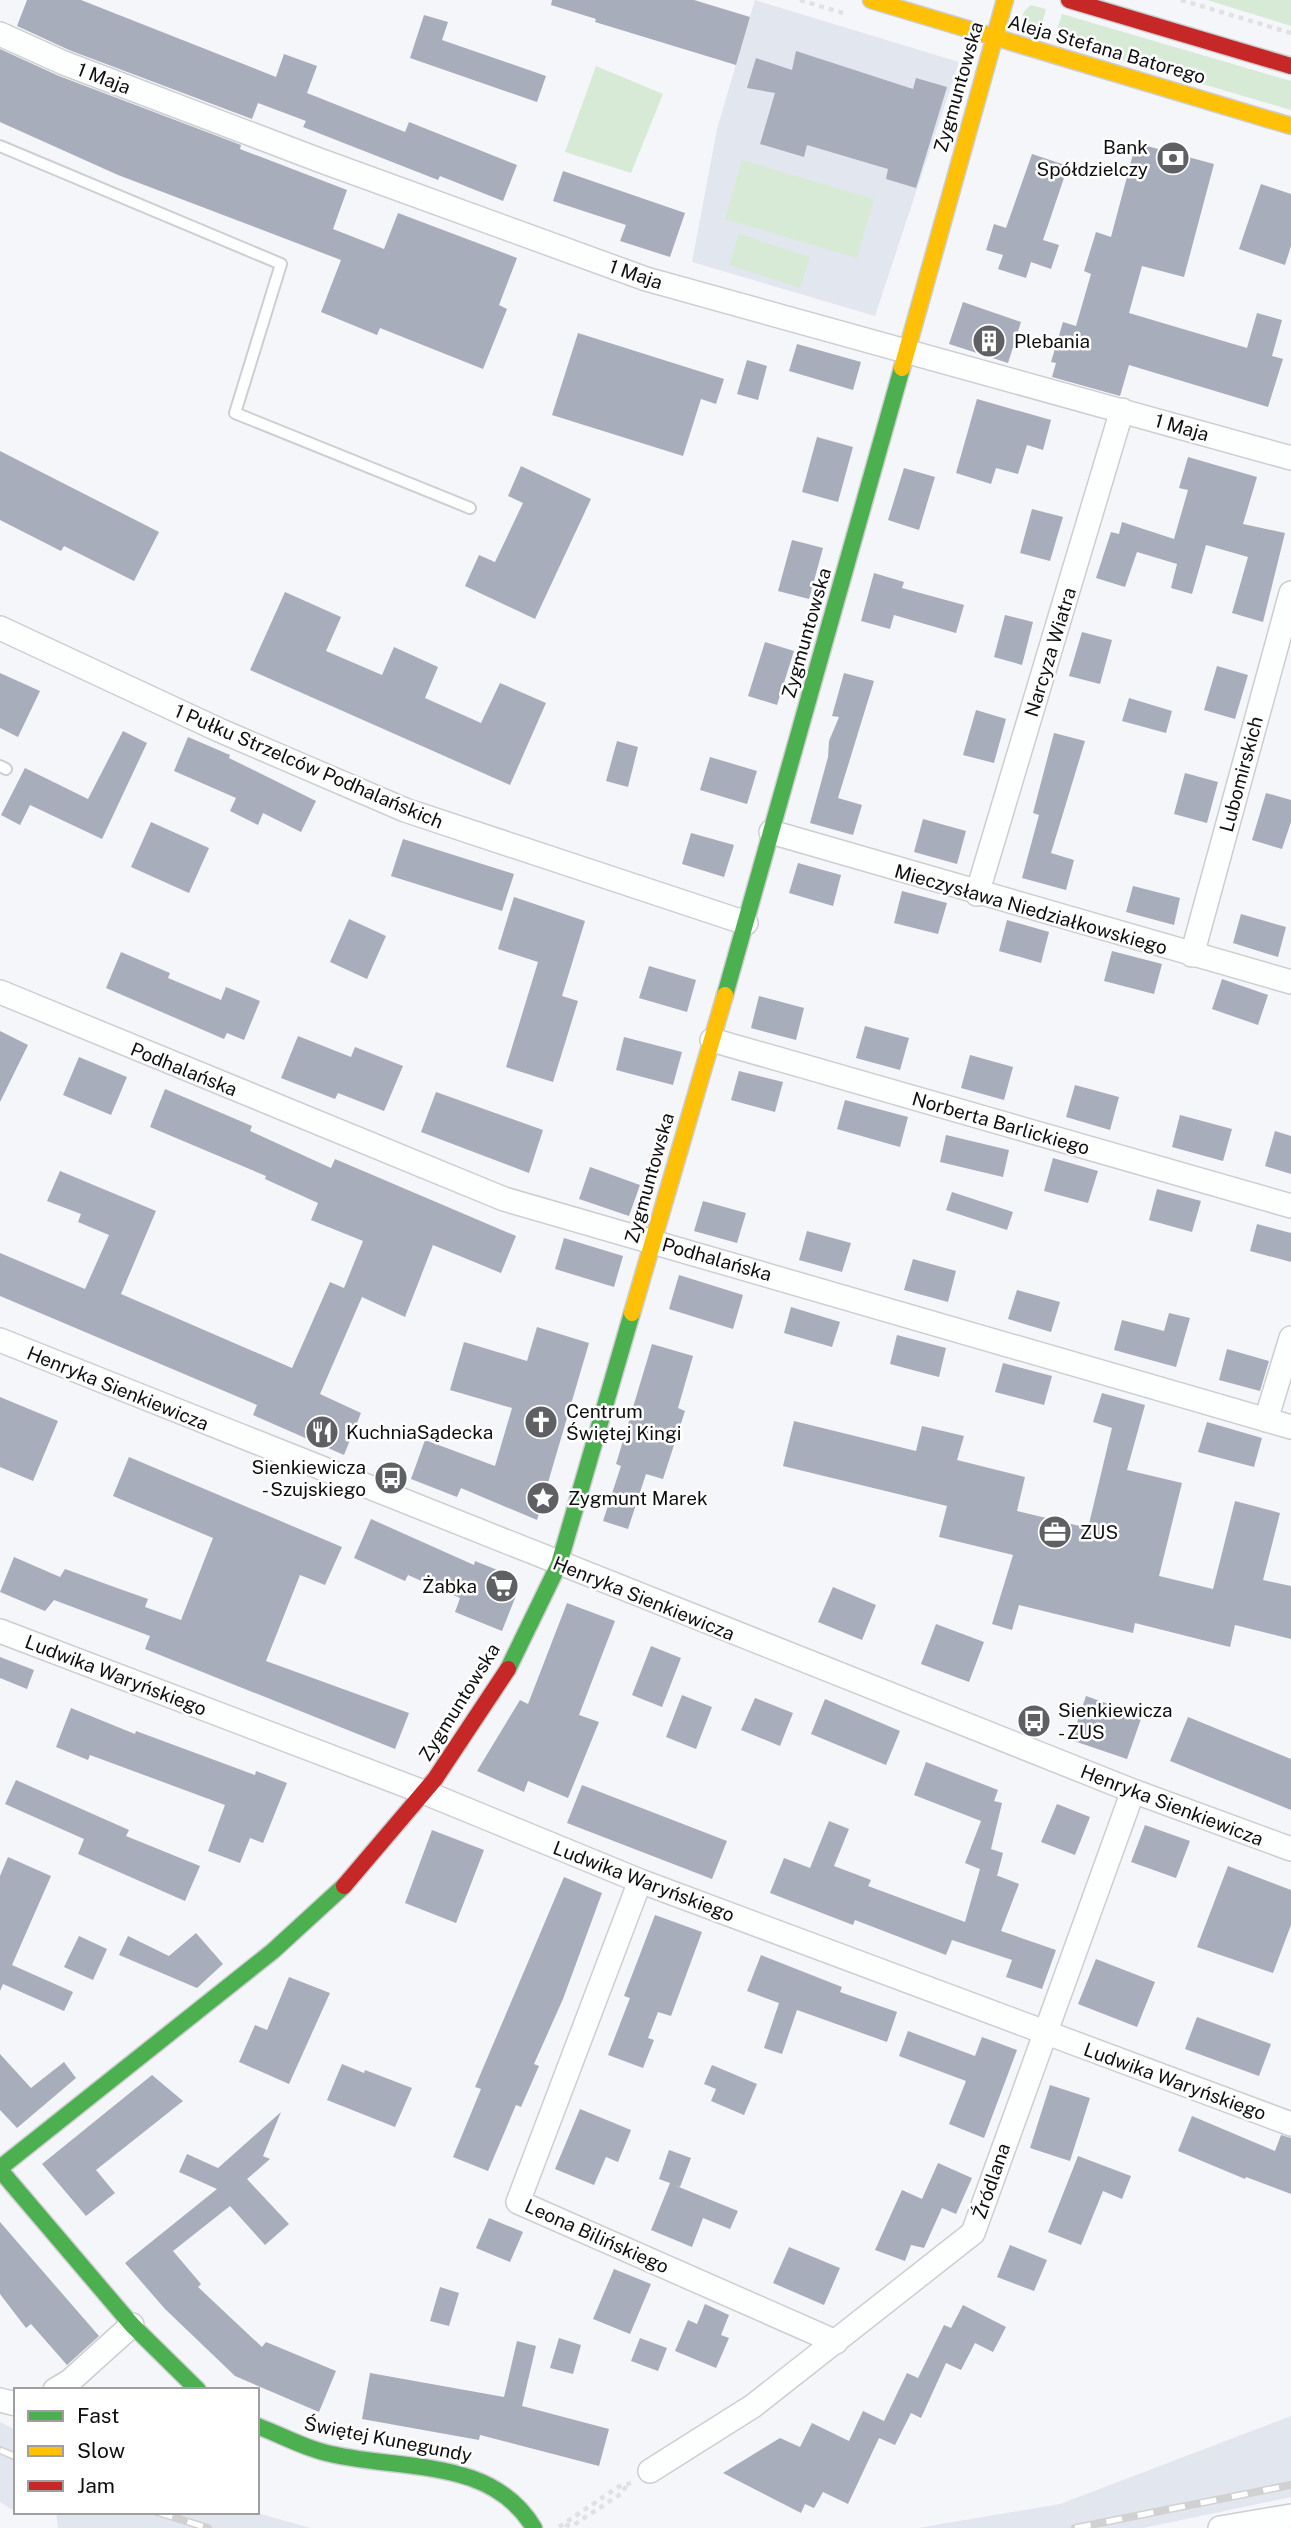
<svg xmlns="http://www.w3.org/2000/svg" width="1291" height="2528" font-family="'Public Sans',sans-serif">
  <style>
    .built { fill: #e2e6ef }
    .green { fill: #d7ead5 }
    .building { fill: #a7adba }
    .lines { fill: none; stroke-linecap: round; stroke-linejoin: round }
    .lane-casing { stroke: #ccced1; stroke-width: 14 }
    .street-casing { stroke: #ccced1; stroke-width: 26 }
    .fast-casing { stroke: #ccced1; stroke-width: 19 }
    .slow-casing { stroke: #ccced1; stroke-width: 19 }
    .jam-casing { stroke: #ccced1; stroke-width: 19 }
    .path { stroke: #e0e1e2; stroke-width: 4.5; stroke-dasharray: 5 5; stroke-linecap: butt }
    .lane { stroke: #fdfefe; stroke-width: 10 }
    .street { stroke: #fdfefe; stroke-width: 23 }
    .fast { stroke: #4caf50; stroke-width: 16 }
    .slow { stroke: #ffc107; stroke-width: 16 }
    .jam { stroke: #c62828; stroke-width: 16 }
    .rail-casing { stroke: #d1d1d2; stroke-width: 8 }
    .rail { stroke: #fff; stroke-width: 5; stroke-dasharray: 16; stroke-linecap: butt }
    .labels { text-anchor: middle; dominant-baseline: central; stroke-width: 5; stroke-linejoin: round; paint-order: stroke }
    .street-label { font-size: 19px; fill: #0e0f11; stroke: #fff }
    .poi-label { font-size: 19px; fill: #0e0f11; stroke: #fff; text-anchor: start }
  </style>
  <rect width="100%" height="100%" fill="#f4f6fa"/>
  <path class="built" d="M755 0 959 62 875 316 692 262 717 129Z
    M1291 2416V2497L1143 2528H918L1060 2504Z
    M0 2422 16 2430V2512L0 2502Z
    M56 2512H253L311 2528H58Z"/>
  <path class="green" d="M1207 0H1291V26Z
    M1031 5 1046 9 1039 34 1024 28C1021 18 1022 11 1031 5Z
    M1062 14 1291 81V110L1054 40Z
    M596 66 663 94 631 173 565 152Z
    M742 160 874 199 857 258 725 219Z
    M739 234 810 257 800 288 729 265Z"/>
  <path class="building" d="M27 0H81L276 77 284 54 317 66 307 93 405 132 409 122 517 165 503 201 440 176 438 180 303 127 306 121 258 103 252 119 69 50 17 26Z
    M552 0H694L750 17 736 65 595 22 596 19 551 5Z
    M424 15 448 22 442 40 546 76 537 102 410 58Z
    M0 49 59 76 241 145 240 149 347 190 333 229 384 249 398 213 517 258 499 305 507 309 483 369 380 328 377 335 321 312 341 260 118 175 0 122Z
    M796 51 913 89 916 78 947 87 916 188 886 179 888 169 807 145 804 157 760 144 775 93 747 88 756 58 792 70Z
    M1136 143 1214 164 1184 277 1142 266 1129 313 1247 348 1257 313 1282 320 1272 356 1283 359 1268 407 1129 365 1120 396 1052 377 1056 363 1051 362 1063 322 1076 326 1091 274 1084 271 1096 232 1111 237Z
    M1032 154 1068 166 1043 240 1059 245 1051 269 1031 262 1026 278 998 269 1003 255 986 250 994 224 1006 228Z
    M563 171 685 213 670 257 620 241 626 225 553 201Z
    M1261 184 1291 194V246L1285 265 1239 249Z
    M963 302 1021 322 1008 363 949 344Z
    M578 333 724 379 716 404 701 399 683 456 552 415Z
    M797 344 861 362 853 390 789 371Z
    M747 360 767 366 758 400 737 394Z
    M977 399 1051 420 1043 450 1027 445 1018 474 996 468 991 484 956 473Z
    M817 437 853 447 838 502 802 492Z
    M0 451 159 532 134 581 64 546 61 551 0 520Z
    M1188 457 1257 477 1243 524 1285 533 1263 622 1232 613 1248 557 1206 545 1192 594 1171 588 1177 564 1137 552 1125 587 1096 578 1111 532 1119 534 1122 522 1174 539 1188 490 1179 488Z
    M521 466 591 499 535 619 465 586 479 555 495 562 523 503 508 496Z
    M904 468 935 477 919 530 888 520Z
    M1032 509 1063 517 1050 561 1020 553Z
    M792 540 823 548 809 599 778 591Z
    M874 573 904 582 902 588 964 605 956 633 894 615 890 629 861 621Z
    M285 592 341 617 326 651 382 675 394 647 438 667 425 698 481 723 500 683 546 703 510 785 250 670Z
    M1005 615 1033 622 1022 665 994 657Z
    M1082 632 1112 640 1100 684 1069 676Z
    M765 642 794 651 777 705 748 696Z
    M1217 666 1248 675 1235 719 1204 710Z
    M0 673 40 691 18 737 0 728Z
    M844 673 874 681 838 798 862 805 853 835 810 823 828 757 829 741 839 717 832 716Z
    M1129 698 1172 711 1166 733 1122 721Z
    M976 710 1006 719 994 763 963 755Z
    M123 731 147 743 102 839 30 805 20 825 1 815 25 768 88 799Z
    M1054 733 1085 741 1051 853 1074 860 1066 890 1022 878 1039 815 1033 813Z
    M188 737 230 755 229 758 316 801 301 832 263 813 258 825 230 811 236 798 174 771Z
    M617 741 638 747 628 787 606 781Z
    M710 757 757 771 747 804 700 790Z
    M1185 773 1218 782 1207 823 1174 814Z
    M1266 793 1291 800V822L1282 849 1252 840Z
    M923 819 966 831 957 864 914 852Z
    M151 822 209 848 189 893 131 867Z
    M691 833 734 845 724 877 682 864Z
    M403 839 514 874 502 911 391 876Z
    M798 863 841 875 833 906 789 893Z
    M1133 886 1180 898 1174 925 1126 912Z
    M902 891 947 903 938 934 894 923Z
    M514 897 585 921 562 996 578 1001 553 1082 506 1067 538 962 498 949Z
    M1241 914 1286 927 1278 957 1233 943Z
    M349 919 386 936 367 979 330 962Z
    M1007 920 1049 932 1041 963 999 951Z
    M1112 951 1162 964 1154 994 1104 981Z
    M121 952 170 973 168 978 221 1000 226 987 260 1001 244 1040 227 1033 224 1039 106 988Z
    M649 966 696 980 687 1012 639 998Z
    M1222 979 1268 995 1258 1025 1212 1009Z
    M759 996 804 1008 796 1040 751 1028Z
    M865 1026 909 1038 900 1070 856 1058Z
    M0 1031 28 1045 0 1102Z
    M298 1036 351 1057 355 1047 403 1066 384 1111 338 1093 335 1099 281 1078Z
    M624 1037 682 1052 673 1085 616 1070Z
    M970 1055 1013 1067 1004 1100 961 1088Z
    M79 1057 127 1077 111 1115 63 1095Z
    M739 1071 783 1082 775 1112 731 1100Z
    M1075 1085 1119 1097 1110 1130 1066 1117Z
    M165 1089 252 1126 250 1131 331 1168 335 1159 516 1236 501 1273 433 1245 405 1317 362 1297 320 1394 361 1413 344 1455 253 1415 257 1405 0 1296V1253L85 1289 109 1235 78 1222 81 1214 47 1201 60 1171 156 1211 121 1294 292 1368 330 1282 344 1288 363 1241 311 1220 318 1203 265 1179 266 1176 150 1127Z
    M436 1092 543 1130 529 1173 421 1132Z
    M845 1100 908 1117 900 1147 837 1129Z
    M1180 1115 1232 1129 1223 1161 1172 1147Z
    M1275 1131 1291 1136V1174L1265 1166Z
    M946 1135 1009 1150 1003 1177 940 1162Z
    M1053 1158 1098 1171 1088 1203 1044 1191Z
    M590 1167 640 1185 629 1216 579 1199Z
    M1157 1189 1201 1201 1192 1232 1149 1220Z
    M952 1192 1013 1212 1007 1230 946 1210Z
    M703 1201 746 1213 737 1243 694 1231Z
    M1257 1224 1291 1233V1262L1250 1251Z
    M807 1231 851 1243 842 1272 799 1260Z
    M564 1238 623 1256 614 1287 555 1269Z
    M913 1259 956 1271 948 1302 904 1290Z
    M679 1275 743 1295 733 1329 669 1309Z
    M1017 1290 1060 1302 1051 1332 1008 1319Z
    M791 1307 840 1322 832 1347 784 1333Z
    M1169 1313 1190 1318 1176 1367 1114 1350 1122 1320 1164 1331Z
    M537 1327 589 1343 537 1520 461 1488 457 1497 411 1479 425 1440 495 1466 512 1408 450 1390 464 1342 527 1361Z
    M897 1335 946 1348 939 1377 890 1364Z
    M652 1344 693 1356 678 1408 685 1411 663 1479 646 1474 628 1529 603 1521 621 1466 616 1464Z
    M1227 1349 1269 1361 1260 1391 1219 1380Z
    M1003 1363 1052 1376 1044 1405 995 1392Z
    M1102 1393 1145 1405 1127 1470 1182 1483 1159 1576 1213 1589 1235 1501 1280 1513 1263 1580 1291 1586V1639L1235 1625 1230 1647 1135 1623 1133 1633 1019 1605 1012 1630 992 1624 1013 1555 939 1537 947 1506 783 1466 794 1421 916 1451 922 1426 964 1436 957 1460 1025 1477 1017 1511 1088 1528 1112 1428 1093 1422Z
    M0 1397 58 1421 33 1481 0 1467Z
    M1207 1422 1262 1438 1254 1467 1198 1452Z
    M129 1457 342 1547 325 1585 300 1575 266 1661 409 1713 395 1749 145 1649 150 1636 54 1600 45 1611 0 1592 14 1557 60 1577 65 1569 117 1588 148 1599 145 1607 181 1620 213 1538 113 1496Z
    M371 1519 474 1565 475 1561 515 1577 519 1588 502 1631 455 1612 460 1598 408 1575 405 1581 354 1558Z
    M833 1587 876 1605 862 1640 818 1622Z
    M567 1603 615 1621 579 1715 599 1722 568 1798 528 1781 524 1792 477 1771 520 1700 528 1704Z
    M936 1624 984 1642 969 1682 921 1664Z
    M651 1646 681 1658 662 1707 632 1695Z
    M0 1657 34 1670 27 1689 0 1678Z
    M682 1695 712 1707 696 1749 666 1737Z
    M1086 1696 1142 1716 1127 1759 1071 1740Z
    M755 1698 793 1713 780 1746 741 1730Z
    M825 1699 900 1731 886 1765 811 1734Z
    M71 1708 135 1734 136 1731 255 1775 256 1771 287 1783 263 1843 250 1838 240 1863 208 1851 225 1805 90 1755 88 1760 56 1747Z
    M1188 1717 1291 1759V1810L1170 1761Z
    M926 1762 998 1790 994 1801 1002 1803 991 1849 1003 1853 997 1876 965 1863 981 1821 914 1795Z
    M16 1780 129 1830 126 1836 200 1866 185 1901 78 1854 84 1839 5 1804Z
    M582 1785 727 1841 712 1879 567 1823Z
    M1057 1804 1090 1817 1075 1855 1041 1842Z
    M829 1821 849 1829 834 1866 871 1880 868 1886 965 1922 980 1869 1019 1884 1001 1931 1056 1950 1042 1989 1006 1977 1012 1960 952 1940 946 1955 855 1920 853 1925 770 1893 784 1858 810 1868Z
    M1145 1825 1190 1841 1176 1878 1131 1862Z
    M432 1830 484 1850 456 1923 405 1903Z
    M8 1857 51 1876 12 1965 73 1992 64 2011 3 1984 0 1991V1876Z
    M1228 1866 1291 1890V1925L1273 1973 1197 1947Z
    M564 1877 602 1893 563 1999 534 2064 539 2066 521 2107 516 2105 488 2171 453 2157 481 2089 475 2087Z
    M655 1915 702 1932 671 2016 658 2012 648 2038 654 2040 643 2068 608 2055 630 1998 624 1996Z
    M196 1933 223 1964 197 1988 119 1955 128 1936 169 1956Z
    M79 1936 107 1949 93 1980 64 1967Z
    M761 1955 842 1987 840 1992 897 2012 887 2042 797 2010 782 2054 764 2048 779 2003 747 1991Z
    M1096 1959 1155 1982 1137 2027 1078 2004Z
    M289 1977 330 1993 289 2084 239 2062 255 2025 267 2030Z
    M1197 2017 1271 2044 1259 2076 1185 2049Z
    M908 2031 975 2056 982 2037 1017 2050 984 2138 949 2124 966 2081 899 2056Z
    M0 2054 31 2088 64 2062 76 2078 17 2128 0 2110Z
    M342 2064 364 2073 365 2070 412 2088 395 2127 327 2100Z
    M712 2065 757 2084 744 2115 711 2101 716 2089 704 2084Z
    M152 2075 183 2101 96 2170 115 2193 86 2216 42 2164Z
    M1050 2085 1090 2098 1070 2161 1030 2148Z
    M580 2109 631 2130 618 2162 606 2157 594 2185 555 2169Z
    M281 2112 263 2156 270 2159 247 2179 289 2224 265 2245 230 2206 173 2251 201 2284 198 2287 262 2347 266 2342 336 2371 319 2412 235 2376 165 2309 125 2263 217 2189 179 2172 187 2154 218 2168Z
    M1192 2116 1275 2151 1281 2135 1291 2138V2194L1246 2177 1245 2179 1178 2151Z
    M669 2150 691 2158 680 2187 674 2185 738 2211 730 2229 703 2218 692 2247 651 2230 670 2183 659 2179Z
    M1078 2156 1131 2176 1122 2199 1103 2191 1081 2245 1048 2232Z
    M938 2163 972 2178 956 2214 942 2208 924 2248 911 2245 905 2261 875 2250 902 2190 922 2199Z
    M489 2218 523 2232 510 2262 476 2248Z
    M0 2222 99 2336 67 2365 31 2324 26 2328 0 2294Z
    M1010 2245 1047 2260 1034 2291 997 2277Z
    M789 2247 840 2268 824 2305 773 2283Z
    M614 2269 651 2284 630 2334 593 2319Z
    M440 2287 459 2293 449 2326 430 2321Z
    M705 2304 729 2315 721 2335 729 2338 716 2368 675 2351 688 2320 697 2324Z
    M963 2305 1006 2327 993 2352 975 2343 961 2370 946 2363 921 2418 911 2413 895 2445 879 2438 848 2504 823 2492 814 2508 805 2504 801 2513 723 2473 780 2438 800 2447 812 2423 849 2441 863 2411 884 2421 907 2373 918 2378 944 2325 951 2328Z
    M559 2338 581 2345 573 2374 550 2368Z
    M640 2338 667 2348 658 2371 631 2361Z
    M517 2341 536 2346 522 2406 609 2429 599 2466 480 2435 479 2440 362 2419 370 2373 504 2397Z"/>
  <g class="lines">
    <defs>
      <path id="lane" d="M0 146 281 264 235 413 470 508
        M0 766 6 769"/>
      <path id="street" d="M0 34 64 63 319 160 646 279 1291 458
        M0 628 219 730 405 810 746 923
        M771 832 1291 982
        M977 894 1122 410
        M1192 955 1291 593
        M0 992 504 1199 1291 1427
        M712 1040 1291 1206
        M0 1340 1133 1791 1291 1849
        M1266 1420 1291 1338
        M0 1631 426 1793 640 1881 1291 2124
        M640 1881 518 2202 836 2342
        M55 2390 70 2381 132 2325
        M0 2400 16 2404
        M650 2471 753 2406 973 2233 1133 1791
        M1220 2528 1291 2516"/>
      <path id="fast" d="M725 995 902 368
        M508 1669 559 1564 632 1313
        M0 2168 273 1951 344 1886
        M0 2170 132 2325 198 2390
        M257 2426C279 2434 300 2446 323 2452 395 2472 490 2454 534 2528"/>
      <path id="slow" d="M871 0 1291 126
        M902 368 1005 0
        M632 1313 725 995"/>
      <path id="jam" d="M1069 0 1291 66
        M344 1886 435 1779 508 1669"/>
    </defs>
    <use href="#lane" class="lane-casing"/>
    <use href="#street" class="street-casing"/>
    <use href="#fast" class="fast-casing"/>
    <use href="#slow" class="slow-casing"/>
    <use href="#jam" class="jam-casing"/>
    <path class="path" d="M800 0 846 14
      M1181 0 1291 33
      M565 2525 572 2526 622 2493 626 2486
      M559 2527 618 2487 631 2483"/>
    <use href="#lane" class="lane"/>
    <use href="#street" class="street"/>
    <use href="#fast" class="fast"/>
    <use href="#slow" class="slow"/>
    <use href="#jam" class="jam"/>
    <defs>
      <path id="rail" d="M0 2450 16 2457
        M157 2512 208 2528
        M1075 2528 1291 2485"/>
    </defs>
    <use href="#rail" class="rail-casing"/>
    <use href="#rail" class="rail"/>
  </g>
  <defs>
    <symbol id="bank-disc" viewBox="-11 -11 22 22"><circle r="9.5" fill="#5e6063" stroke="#fff"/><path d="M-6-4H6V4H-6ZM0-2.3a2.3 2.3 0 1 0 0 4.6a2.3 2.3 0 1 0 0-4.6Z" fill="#fff"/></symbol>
    <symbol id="building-disc" viewBox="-11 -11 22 22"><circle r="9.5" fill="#5e6063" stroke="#fff"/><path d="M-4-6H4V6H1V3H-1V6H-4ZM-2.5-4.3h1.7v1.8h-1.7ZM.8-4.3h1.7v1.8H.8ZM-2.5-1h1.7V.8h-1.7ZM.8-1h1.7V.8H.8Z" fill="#fff"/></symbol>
    <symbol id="church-disc" viewBox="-11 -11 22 22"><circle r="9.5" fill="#5e6063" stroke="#fff"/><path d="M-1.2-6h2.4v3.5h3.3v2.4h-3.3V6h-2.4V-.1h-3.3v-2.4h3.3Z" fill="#fff"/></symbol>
    <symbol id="restaurant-disc" viewBox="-11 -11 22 22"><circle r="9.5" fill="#5e6063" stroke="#fff"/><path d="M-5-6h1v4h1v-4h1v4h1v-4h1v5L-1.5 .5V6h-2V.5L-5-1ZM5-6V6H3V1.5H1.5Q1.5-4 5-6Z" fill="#fff"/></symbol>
    <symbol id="bus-disc" viewBox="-11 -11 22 22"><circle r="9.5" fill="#5e6063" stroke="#fff"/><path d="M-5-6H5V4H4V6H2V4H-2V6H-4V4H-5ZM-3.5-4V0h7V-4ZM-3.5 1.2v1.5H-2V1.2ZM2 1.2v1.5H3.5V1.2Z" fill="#fff"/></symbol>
    <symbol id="sight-disc" viewBox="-11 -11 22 22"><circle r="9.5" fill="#5e6063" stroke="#fff"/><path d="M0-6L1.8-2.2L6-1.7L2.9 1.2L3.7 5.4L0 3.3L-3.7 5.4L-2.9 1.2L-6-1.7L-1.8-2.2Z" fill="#fff"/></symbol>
    <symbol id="office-disc" viewBox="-11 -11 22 22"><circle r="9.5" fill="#5e6063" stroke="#fff"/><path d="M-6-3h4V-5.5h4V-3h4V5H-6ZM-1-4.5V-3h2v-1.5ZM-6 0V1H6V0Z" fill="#fff"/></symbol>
    <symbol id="supermarket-disc" viewBox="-11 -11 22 22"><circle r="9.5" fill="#5e6063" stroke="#fff"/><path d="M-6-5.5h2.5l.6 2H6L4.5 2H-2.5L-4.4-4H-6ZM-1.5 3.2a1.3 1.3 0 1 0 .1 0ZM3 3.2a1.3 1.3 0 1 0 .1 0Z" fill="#fff"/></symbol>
  </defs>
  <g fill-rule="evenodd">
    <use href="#bank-disc" x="1154" y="139" width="38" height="38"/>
    <use href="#building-disc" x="970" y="322" width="38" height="38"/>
    <use href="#church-disc" x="522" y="1403" width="38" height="38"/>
    <use href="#restaurant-disc" x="303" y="1413" width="38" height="38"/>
    <use href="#bus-disc" x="372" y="1459" width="38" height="38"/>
    <use href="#sight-disc" x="524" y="1479" width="38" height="38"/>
    <use href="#office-disc" x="1036" y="1513" width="38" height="38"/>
    <use href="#supermarket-disc" x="483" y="1567" width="38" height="38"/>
    <use href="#bus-disc" x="1015" y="1702" width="38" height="38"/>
  </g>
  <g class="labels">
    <g class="street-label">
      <text transform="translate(1107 49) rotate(16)">Aleja Stefana Batorego</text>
      <text transform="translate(104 78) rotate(21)">1 Maja</text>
      <text transform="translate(958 87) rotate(-74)">Zygmuntowska</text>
      <text transform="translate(636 274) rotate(19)">1 Maja</text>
      <text transform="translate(1182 427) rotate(16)">1 Maja</text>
      <text transform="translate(806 633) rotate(-74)">Zygmuntowska</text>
      <text transform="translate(1050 652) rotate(-73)">Narcyza Wiatra</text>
      <text transform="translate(309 766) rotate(23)">1 Pułku Strzelców Podhalańskich</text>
      <text transform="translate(1241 774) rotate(-75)">Lubomirskich</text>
      <text transform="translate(1031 909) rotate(16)">Mieczysława Niedziałkowskiego</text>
      <text transform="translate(184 1069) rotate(22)">Podhalańska</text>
      <text transform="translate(1001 1123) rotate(16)">Norberta Barlickiego</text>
      <text transform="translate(649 1178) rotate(-74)">Zygmuntowska</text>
      <text transform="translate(717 1259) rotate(16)">Podhalańska</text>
      <text transform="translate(118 1388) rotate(22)">Henryka Sienkiewicza</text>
      <text transform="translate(644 1598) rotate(22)">Henryka Sienkiewicza</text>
      <text transform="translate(116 1675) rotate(21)">Ludwika Waryńskiego</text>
      <text transform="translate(459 1702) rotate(-58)">Zygmuntowska</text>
      <text transform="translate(1172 1805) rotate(21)">Henryka Sienkiewicza</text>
      <text transform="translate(644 1881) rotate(21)">Ludwika Waryńskiego</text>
      <text transform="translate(1175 2081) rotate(20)">Ludwika Waryńskiego</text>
      <text transform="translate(991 2181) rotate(-71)">Źródlana</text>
      <text transform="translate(597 2236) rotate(24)">Leona Bilińskiego</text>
      <text transform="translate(388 2439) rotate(11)">Świętej Kunegundy</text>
    </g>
    <g class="poi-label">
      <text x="1148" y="147" text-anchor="end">Bank<tspan x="1148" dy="22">Spółdzielczy</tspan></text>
      <text x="1014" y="341">Plebania</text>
      <text x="566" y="1411">Centrum<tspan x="566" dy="22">Świętej Kingi</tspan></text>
      <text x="346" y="1432">KuchniaSądecka</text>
      <text x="366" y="1467" text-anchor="end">Sienkiewicza<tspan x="366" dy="22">- Szujskiego</tspan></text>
      <text x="568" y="1498">Zygmunt Marek</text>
      <text x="1080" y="1532">ZUS</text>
      <text x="477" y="1586" text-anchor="end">Żabka</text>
      <text x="1058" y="1710">Sienkiewicza<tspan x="1058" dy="22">- ZUS</tspan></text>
    </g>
  </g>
  <rect x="14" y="2388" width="245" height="126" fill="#ffffff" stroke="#9f9fa0" stroke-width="2"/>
  <rect x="28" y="2411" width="35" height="10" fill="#4caf50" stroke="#9f9fa0" stroke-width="2"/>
  <text x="77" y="2423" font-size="21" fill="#0e0f11">Fast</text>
  <rect x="28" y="2446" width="35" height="10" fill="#ffc107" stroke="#9f9fa0" stroke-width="2"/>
  <text x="77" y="2458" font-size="21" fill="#0e0f11">Slow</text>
  <rect x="28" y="2481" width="35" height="10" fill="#c62828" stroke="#9f9fa0" stroke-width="2"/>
  <text x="77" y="2493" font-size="21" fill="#0e0f11">Jam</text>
</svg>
